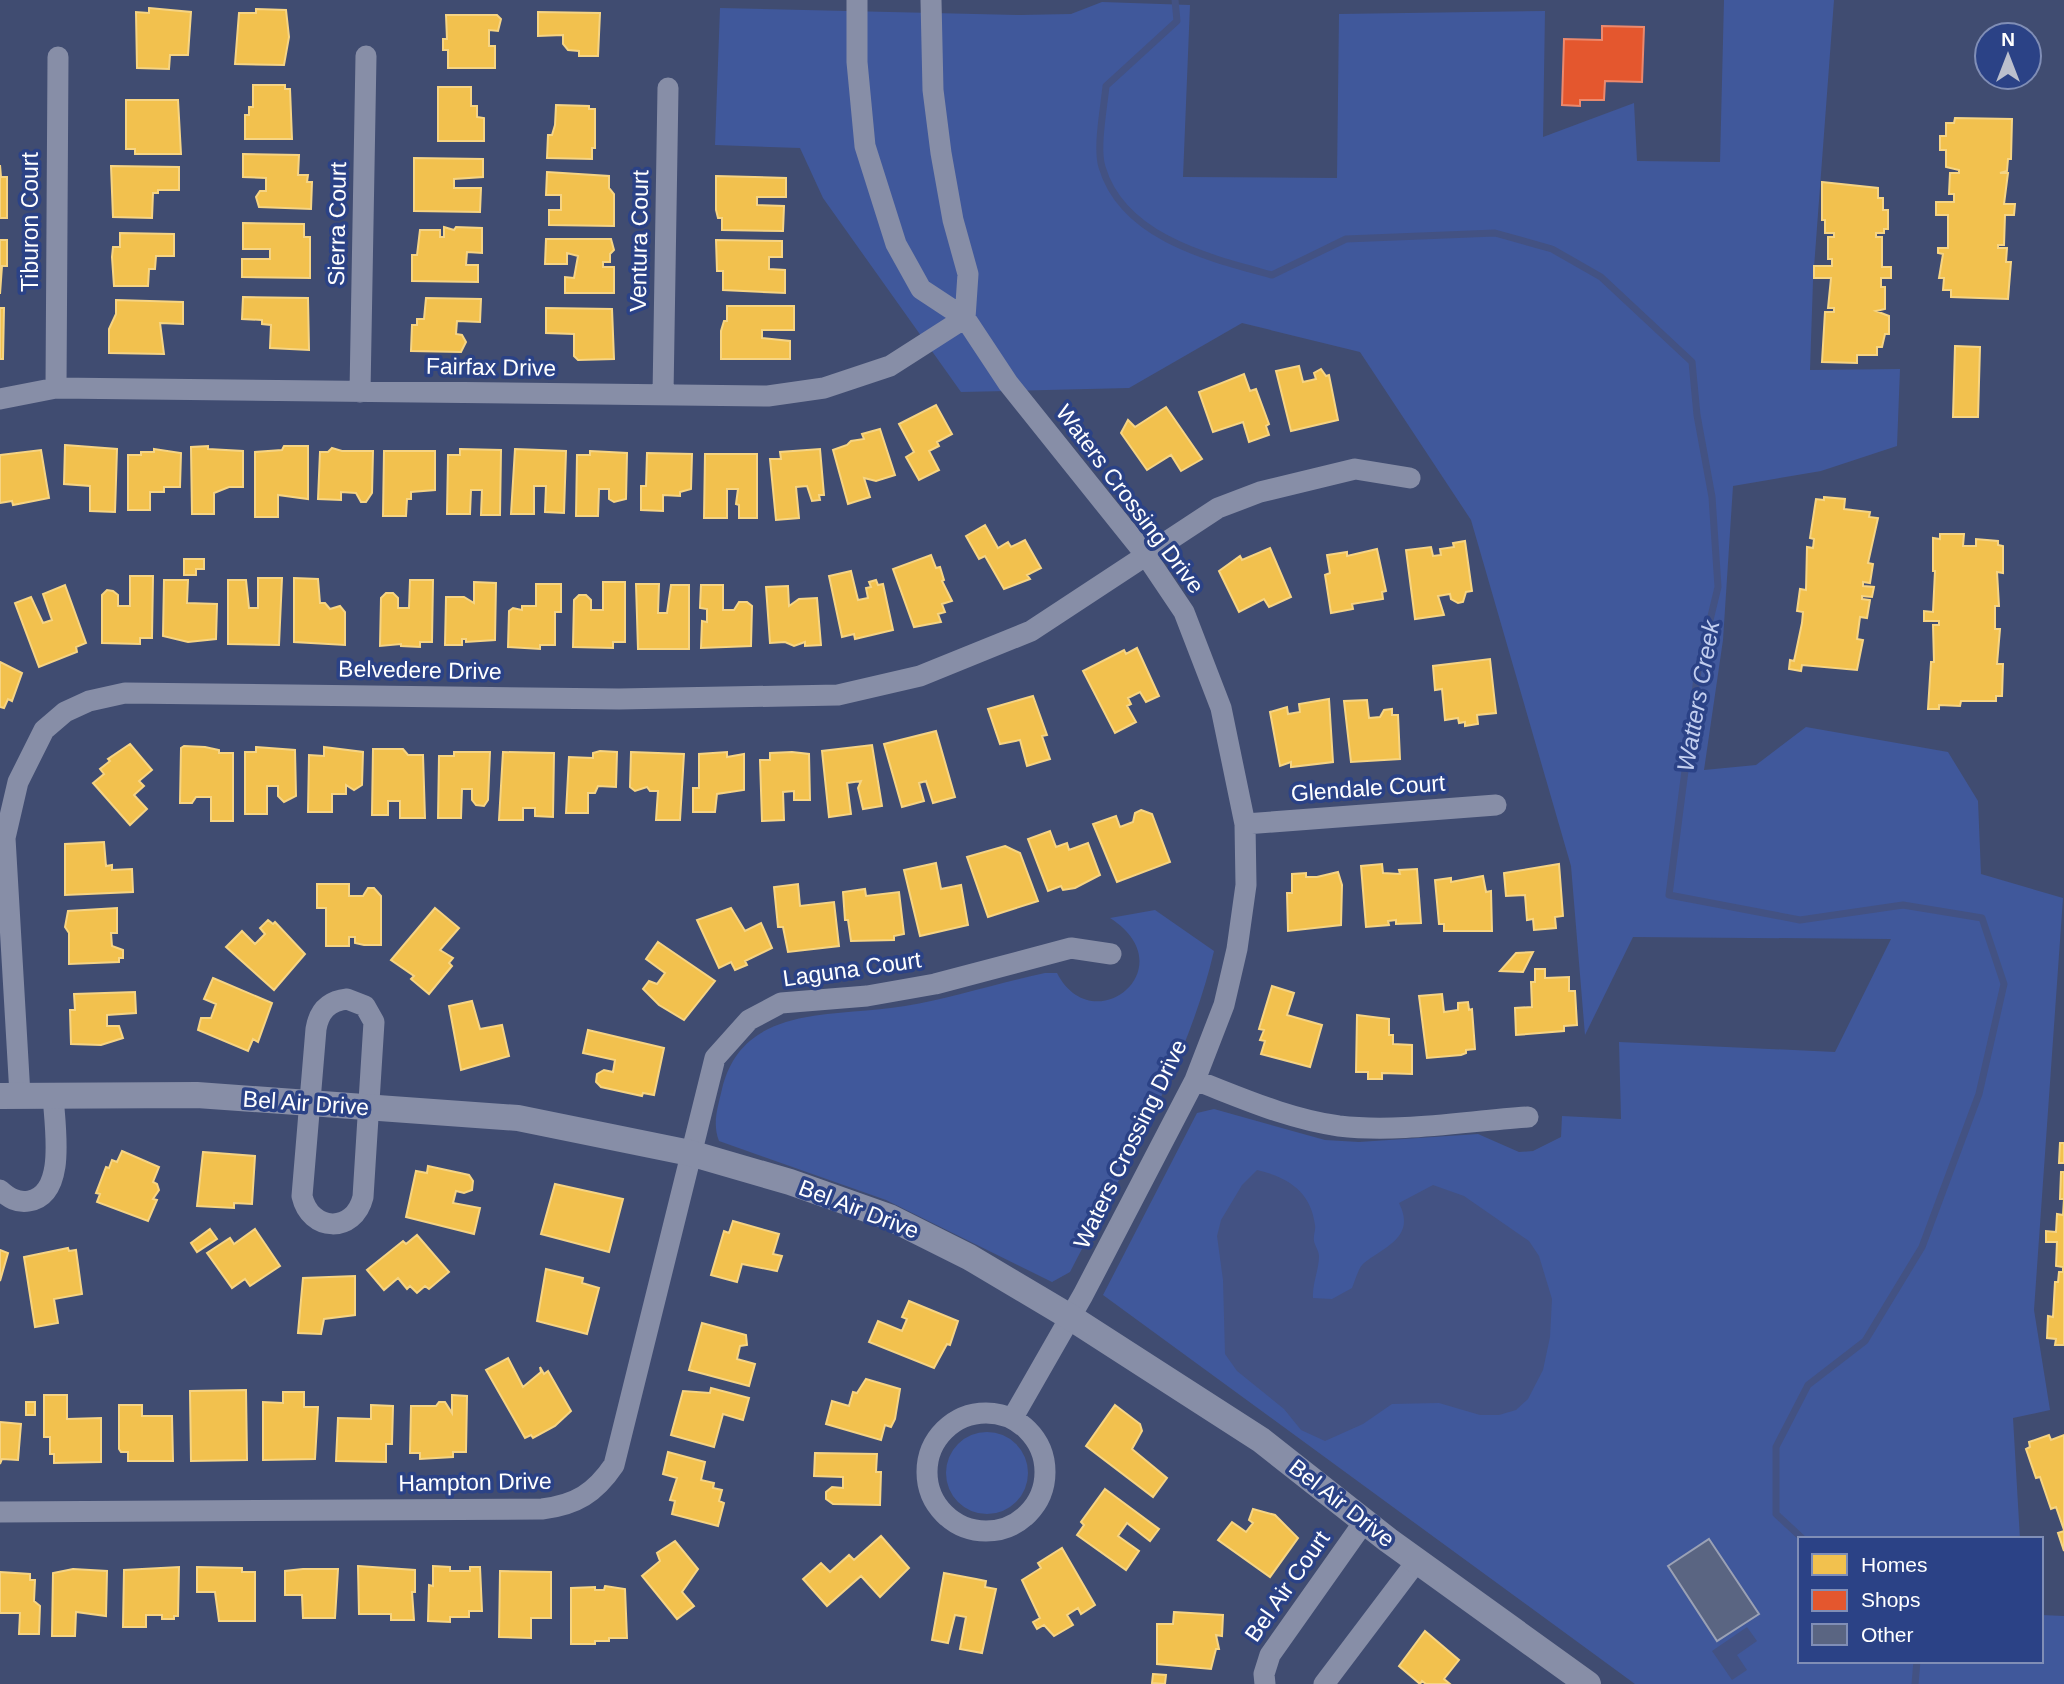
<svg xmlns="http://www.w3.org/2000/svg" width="2064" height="1684" font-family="Helvetica,sans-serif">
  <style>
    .green { fill: #40589b }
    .water { fill: #435283 }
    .homes { fill: #f2c14e; stroke: #f6d483; stroke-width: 2 }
    .shops { fill: #e4572e; stroke: #ec896d; stroke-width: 2 }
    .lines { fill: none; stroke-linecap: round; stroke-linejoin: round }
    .stream { stroke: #435283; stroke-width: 7 }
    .building { fill: #5a6582; stroke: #9aa1b5; stroke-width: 2 }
    .minor { stroke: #878ea7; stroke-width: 21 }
    .tertiary { stroke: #878ea7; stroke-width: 26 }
    .labels { text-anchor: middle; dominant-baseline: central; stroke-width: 7; stroke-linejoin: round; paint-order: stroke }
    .street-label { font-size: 23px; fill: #fff; stroke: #2b4286 }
    .water-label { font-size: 24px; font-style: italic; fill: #c2ceef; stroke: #2b4286 }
  </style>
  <rect width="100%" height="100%" fill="#404c71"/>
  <path class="green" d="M1724 0H1834L1813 281 1810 370 1900 369 1897 446 1821 471 1733 486 1723 640 1704 770 1756 765 1806 727 1948 752 1978 801 1981 874 2063 898 2034 1310 2050 1410 2013 1418 2020 1539H1800V1661H2041V1615L2064 1616V1684H1635L1103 1295 1197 1113 1214 1109 1325 1140 1359 1142 1478 1134 1519 1152 1533 1151 1561 1137 1562 1116 1621 1119 1619 1042 1835 1052 1891 939 1633 937 1585 1035 1571 866 1471 520 1360 352 1242 323 1129 388 961 392 823 198 800 148 715 145 720 8 1020 15 1071 14 1102 2 1190 5 1183 177 1337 178 1339 14 1545 11 1543 137 1634 103 1637 161 1720 162Z
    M1155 910 1214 951C1187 1066 1124 1168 1070 1272L1052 1282 886 1200 719 1141C712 1123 718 1107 722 1089 743 1002 836 1018 905 1006 952 998 998 983 1045 973H1057C1093 1043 1187 967 1110 918Z
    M946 1473a41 41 0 1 1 82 0a41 41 0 1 1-82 0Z"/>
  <path class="water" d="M1257 1170C1287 1177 1311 1191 1315 1225 1316 1230 1313 1236 1314 1241 1315 1246 1319 1251 1319 1256 1319 1270 1312 1284 1313 1298L1332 1299 1352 1288C1355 1281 1358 1268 1364 1263 1386 1246 1416 1237 1399 1203L1433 1185 1464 1196 1529 1241 1539 1256 1552 1299 1550 1337 1543 1370 1528 1399 1516 1410 1499 1415H1480L1439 1403 1392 1404 1363 1424 1325 1441 1301 1430 1284 1409 1237 1371 1225 1354 1223 1280 1217 1236 1221 1220 1242 1185Z
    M1747 1627 1757 1641 1737 1655 1747 1670 1732 1680 1712 1651Z"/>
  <path class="homes" d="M149 8 191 12 188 55H170L169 69 137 68 136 12 149 13Z
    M256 9 286 10 289 37 284 65 235 64 239 13H256Z
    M538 12 600 13 598 56H579V51L568 50 563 44V35L538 36Z
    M446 15H497L501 19 498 31 489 30V46H495V68H448V50H443V39H447Z
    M253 85H285V89H290L292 139H245V115H249V107H253Z
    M438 87H471V106H477V117L484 118V141H438Z
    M126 100H178L181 154H135V149H126Z
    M556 105 589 106V109H595V148H592V159L547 158 548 135H552L555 125Z
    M1955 118 2012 119 2011 159H2008L2007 171 2000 173H2008L2004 204H2015L2014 215H2005L2004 245H1998V248H2007L2006 262H2011L2008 299 1951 297V290H1943L1944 278H1939L1943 254 1938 253V248H1948V215H1936V202H1954V194H1949L1950 173H1959V170L1946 167V150H1940V136H1946V123H1954Z
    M243 154 299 155 298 175H308L307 182H312L311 209 259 207 256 197 260 191H266V178L243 177Z
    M414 158 483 159V177L454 179V188H481L480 212 414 211Z
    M0 165 1 177H7V218H0Z
    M111 166 179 167V190H158V193H153L152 218 113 217Z
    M547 172 609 176V188L614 194V226L549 225V210H561V195H546Z
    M716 176 786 178V197H757V205L784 206 783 231 722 230V218H718L716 210Z
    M1822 182 1878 188V198H1883V210H1888V229H1884V233H1876V237H1882V267H1891V278H1881V287H1885V309L1876 311 1889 316V334H1885L1882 347H1877V355H1857V363L1822 362 1825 312H1834V308H1828L1831 278H1814V266H1832V259H1828V237H1834V233H1825V220H1822Z
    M243 223 304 224V237H310V278L242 277V259H270V249H243Z
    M444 227 454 230 456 227 482 228V253L467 252 466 265H478V282L412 281V255H417L420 230H440V237H444Z
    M120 233 174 234V256H156L155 269H149L148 286H114L112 257 113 247H120Z
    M546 239H611L614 250 610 254V262H603V267H614V293H565V277L574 278 578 256 567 253V264H545Z
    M0 240H7V266H2L0 294Z
    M716 240 782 241V257H769V269L785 270V293L723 290V271H717Z
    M243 297 308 298 309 350 270 348 271 325 262 324V320L242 319Z
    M426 298 481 299 480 322 457 321 456 334 462 335 466 342 461 352 411 351 412 325H417V319H424Z
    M116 300 183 302V324L160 323 164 354 109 353V329L116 314Z
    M727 306H794V330H762V338L790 341V359H721V331L724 321H727Z
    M0 308H4L3 359H0Z
    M546 308 612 309 614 359 578 360 574 356V334L546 333Z
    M1955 346 1980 347 1978 417H1953Z
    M1299 366 1303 382 1316 379 1314 373 1321 369 1326 376 1329 375 1338 420 1291 431 1276 371Z
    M1244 374 1250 391 1256 389 1269 424 1266 426 1269 435 1249 442 1243 422 1213 432 1199 392Z
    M936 405 952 434 937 442 939 446 929 451 939 470 919 480 906 457 914 452 899 424Z
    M1166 407 1202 459 1181 471 1171 455 1147 470 1121 433 1128 420 1135 427Z
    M880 429 895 475 876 481 864 478 870 497 848 504 833 450 847 445 851 441 864 439 862 434Z
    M65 445 117 449 115 512 90 511V486L64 484Z
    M208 446V449L243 451V487H229L214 493V514H192L191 447Z
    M284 446H308V499L278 495V517H255V452L282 450Z
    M332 448 342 451H373L372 493 366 502H361L356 493 341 492V500L318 499 320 452H328Z
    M154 449 181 453 180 487H164V492H150V510H128V455H141V452H154Z
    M460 449 501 450 500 515H481L482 490H471L470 514H447L448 455H460Z
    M515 449 566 451 564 513 545 512 546 486H534V514H511Z
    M820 449 824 495H819L820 500 812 501 807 486 796 487 799 518 776 520 770 459H781L780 452Z
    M41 450 49 498 13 505 12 501 0 503V455Z
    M384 451H435V490L411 492V499H407L406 516H383Z
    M590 451 627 453 626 499 614 502 609 499V489H599L598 516H576L577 455H590Z
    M647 453 692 454 691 489 680 492V496L663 495V511L641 510V486H646Z
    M705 454H757V518H739V505L736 504 738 489H727V518H704Z
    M1824 497 1845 499 1844 509 1870 512 1869 517 1878 518 1868 563 1873 564 1870 583 1863 582V586L1874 587 1872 597 1862 596V599L1870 600 1867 618 1860 617 1857 639 1863 640 1857 670 1802 665 1801 671 1789 669 1790 660 1794 661 1802 623 1803 612 1797 611 1800 589 1806 590 1807 547 1813 548 1814 539 1810 538 1816 499 1824 500Z
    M985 525 998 548 1008 542 1011 547 1025 540 1041 568 1027 575 1030 579 1004 589 985 556 979 559 966 536Z
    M1940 534H1964L1963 546H1976V539L1998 541V545L2003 546V573L1997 572 1999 606H1995V629H2000L1997 664H2003L2002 696H1996V701H1961L1960 706 1939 705V709H1928L1931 662H1934L1933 625H1939V621H1924V611L1933 612 1935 571H1933V538L1940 539Z
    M1465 541 1472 591 1466 592 1463 602 1458 603 1451 599 1450 594 1438 596 1444 615 1415 619 1406 550 1431 547 1433 556 1441 555 1440 549 1454 547 1453 543Z
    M1270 548 1291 597 1269 607 1264 599 1239 612 1219 571 1240 556 1242 560Z
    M1377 549 1386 591 1382 592 1383 599 1352 604 1353 609 1331 613 1325 575 1330 573 1327 555 1347 552V556Z
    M931 555 936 568 940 567 944 580 942 581 952 601 942 604 945 612 938 614 941 622 914 627 893 569Z
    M184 559H204V569H196V575H184Z
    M851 571 858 600 868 598 866 588 871 587 869 582 876 580 878 585 883 584 893 630 855 639 854 634 842 637 829 576Z
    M130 576H153L152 638H140V644L102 643V595L107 590 113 591 118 595V606H130Z
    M258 578H282L279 645 228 644V580H246L249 608H258Z
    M294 578 318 579 320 603H325L330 609 340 606 345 612V645L294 642Z
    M164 580H188L187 603 217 604 216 639 188 642 163 636Z
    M410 580H433L432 642H420V647L401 646V644L380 646 381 598 386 593H393L398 598V608H409Z
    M474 582 496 583 495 640 466 642V639H462V645H445L446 597H464L474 603Z
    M603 582H625V642H613V648L573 647 574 600 579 595H586L591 600V610H603Z
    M536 584H561V612H555V645H540V649L508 647 509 611 513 608 522 610V606H536Z
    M636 584H659L658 613H667L671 585H689V649H638Z
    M65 585 86 643 76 647 77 652 39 667 15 603 31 597 43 623 52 620 43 594Z
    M701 585H723V610H734L739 602H747L752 606 751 646 701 648 702 621 707 622V609L700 608Z
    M788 586 789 606 799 599 817 598 821 645 805 646V642L794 646 785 642 770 643 766 587Z
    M1137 648 1159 696 1146 702 1140 692 1128 698 1131 704 1127 706 1136 722 1115 733 1083 671 1124 650 1126 654Z
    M1490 659 1496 713 1477 715 1478 724 1465 726V722L1459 723 1458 718 1445 720 1442 689 1435 690 1433 666Z
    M0 662 22 673 12 701 8 699 4 708 0 707Z
    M1033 696 1047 735 1042 736 1050 759 1027 766 1020 740 1000 744 988 709Z
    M1329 699 1333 762 1291 767V762L1280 766 1270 712 1287 707 1288 714 1300 712 1299 704Z
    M1367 700 1369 718 1380 717 1384 710 1392 709V715H1398L1400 759 1351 762 1344 701Z
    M936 731 955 797 933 803 926 781 919 783 924 801 902 807 884 744Z
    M130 744 152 770 139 781 144 786 134 795 147 809 130 825 93 783 104 774 100 769 110 761 108 759Z
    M872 745 882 806 863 809 858 788 861 781 847 783 851 814 829 817 822 751Z
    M184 746 205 747 219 750V753H233V821H211V797H196L192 803H180L181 748Z
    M256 747 295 750 296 796 284 802 278 796V786H267V814H245V752H256Z
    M324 747 363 752 362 785 354 790 346 785V794H332V812H308L309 755 324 756Z
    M373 749H403L408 755H423L425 818H400V801H388V815H372Z
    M600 751 617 752 616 787 598 786 595 793H588V813H566L569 757 593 758V753Z
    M454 752H490L488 800 484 806 476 805 472 800V789H462L461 818H438L439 756H454Z
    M503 752 554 753 553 817 535 816V808H523V820H499Z
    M631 752 684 754 680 820H656L658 791H650L647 787 635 791 630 787Z
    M727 752V757L744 754V790L717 794 715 812H693V788H699V754Z
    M792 752 809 754 810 800H794V791L783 792 784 820 762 821 760 760H770V753Z
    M1141 810 1152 814 1170 862 1117 882 1093 824 1116 816 1120 827 1133 822 1135 813Z
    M1050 831 1056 847 1067 843 1069 850 1088 843 1100 875 1075 888 1063 890 1061 886 1048 891 1028 839Z
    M104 842 106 866 112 865V870L132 869 133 892 65 895V844Z
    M1005 846 1020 853 1038 901 988 917 967 857Z
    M936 863 941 889 961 885 968 925 920 936 904 870Z
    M1382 864 1383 873 1400 874 1399 870 1417 869 1421 923 1396 924V920L1388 921 1389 925 1366 927 1361 866Z
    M1559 864 1563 916 1555 917 1556 928 1534 930 1533 919 1527 920 1525 895 1506 896 1504 873Z
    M1338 872 1342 885 1341 925 1288 931 1287 893H1292V874L1306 873V877H1317Z
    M1483 876 1486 892 1491 891 1492 931H1444V924H1439L1435 880 1451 878V882Z
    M317 884H349V896H363L368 888H374L381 896V945H364L355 943V937H349V946H326V908H317Z
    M798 884 800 906 834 902 839 946 788 952 783 927H778L774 887Z
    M865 889 866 896 899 892 904 934 894 936V940L851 941 848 920H845L843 892Z
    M117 908V933H111L112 946 123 950V958H119V962L69 964V933L65 927 68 911Z
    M435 908 459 928 440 950 453 958 449 963 452 966 429 994 411 979 414 976 391 960Z
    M731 908 745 931 761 923 772 948 745 961 747 965 735 970 731 962 719 968 697 920Z
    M268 920 273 924 275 922 305 954 274 990 226 947 242 931 255 944 265 934 260 928Z
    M658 942 715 981 684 1020 659 1005 643 989 649 981 657 984 665 973 646 959Z
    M1533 952 1523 972 1500 971 1516 953Z
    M1535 969H1545V978L1569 977V991H1575L1577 1025 1564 1026V1031L1516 1035 1515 1008 1532 1007 1531 982H1535Z
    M213 978 272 1003 258 1042 253 1039 248 1051 198 1030 201 1018H211L216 1004 204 999Z
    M1272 986 1294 993 1287 1015 1322 1025 1310 1067 1261 1054 1265 1041 1260 1040 1264 1030 1259 1029Z
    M135 992 136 1013 107 1015V1026H119L123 1038 101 1045 71 1044 70 1010H75L74 994Z
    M1442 994 1444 1012 1458 1010V1003L1468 1002 1469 1010 1472 1009 1475 1049 1466 1050V1053L1461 1055 1427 1058 1419 996Z
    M472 1001 480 1029 502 1025 509 1056 461 1070 449 1006Z
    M1357 1015 1389 1019V1035H1393V1044L1412 1045V1074L1382 1073V1079H1368V1072H1356Z
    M588 1030 664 1048 654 1095 643 1093 642 1096 601 1087 596 1082 597 1074 604 1070 613 1072 615 1060 583 1053Z
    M2060 1143H2064V1163H2059Z
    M122 1151 159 1167 153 1182 157 1184 159 1190 153 1199 157 1200 148 1221 97 1202 100 1194 96 1193 106 1167 109 1168 112 1160 117 1162Z
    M203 1152 255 1156 252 1204 234 1203V1208L197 1206Z
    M428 1166 469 1175 473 1181 472 1190 464 1193 456 1191 453 1203 480 1208 474 1234 406 1217 416 1171 427 1173Z
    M2061 1172H2064V1345H2055L2056 1339 2047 1338 2048 1316 2053 1317 2055 1282H2058L2059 1272H2063V1267L2056 1266 2057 1242H2046V1231L2056 1232 2057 1214 2063 1215 2064 1199H2060Z
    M555 1184 623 1199 609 1252 541 1234Z
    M733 1221 779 1234 773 1254 782 1256 777 1271 742 1264 737 1282 711 1275 724 1231 729 1233Z
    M210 1229 217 1239 197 1252 191 1243Z
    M255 1229 280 1266 250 1286 245 1279 232 1288 207 1253 230 1238 234 1244Z
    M417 1235 449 1272 429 1289 425 1286 417 1293 410 1286 407 1289 398 1278 384 1290 367 1270 403 1241 406 1244Z
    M68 1248 69 1251 76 1250 82 1294 54 1299 58 1323 35 1327 24 1257Z
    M0 1250 8 1253 0 1281Z
    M546 1269 583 1278 582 1283 599 1288 587 1334 537 1321Z
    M355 1276V1315L324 1319 321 1334 298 1333 303 1278Z
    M909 1301 958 1321 950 1345 947 1344 934 1368 869 1342 878 1321 902 1331 907 1319 902 1317Z
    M702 1323 746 1335 747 1345 740 1346 737 1359 755 1364 749 1386 689 1370Z
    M508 1358 523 1387 541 1372 540 1367 544 1374 548 1371 571 1411 555 1426 533 1438 531 1435 525 1438 486 1370Z
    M866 1379 900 1389 895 1419 891 1427 885 1425 881 1440 826 1424 832 1401 849 1406 853 1392 857 1393Z
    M711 1388 749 1398 743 1420 723 1414 714 1447 671 1435 683 1391 710 1393Z
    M246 1390 247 1460 191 1461 190 1391Z
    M283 1392H304V1407H318L315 1459 263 1460V1402L283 1403Z
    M44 1395H67V1419L101 1418V1462L54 1463V1454H50V1437H44Z
    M452 1395 467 1396 466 1452H453V1457L420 1459V1453H410L411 1406H436L439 1402H445L452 1413Z
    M26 1402H35V1415H26Z
    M119 1405H142V1416H172L173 1461H128V1452H121L119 1449Z
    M371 1405 393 1406 392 1444H386V1462L336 1461 338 1418 371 1419Z
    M1115 1405 1140 1424 1142 1431 1132 1449 1167 1478 1153 1497 1086 1446Z
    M0 1422 21 1424 18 1460 2 1459 0 1464Z
    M2049 1435 2051 1440 2064 1435V1530L2056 1507 2051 1509 2040 1477 2036 1478 2026 1449 2030 1447 2029 1442Z
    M668 1452 705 1462 701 1480 714 1483 713 1488 722 1490 719 1501 724 1503 718 1526 672 1514 675 1501 670 1500 677 1478 663 1474Z
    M815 1453 877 1454 876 1472H881L880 1505 833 1504 826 1499V1492L832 1487 843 1488V1477L814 1476Z
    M1105 1489 1159 1529 1150 1541 1127 1523 1118 1536 1139 1551 1126 1570 1077 1535 1084 1525 1081 1522Z
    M1253 1509 1275 1515 1298 1538 1270 1577 1218 1540 1232 1522 1246 1532 1253 1523 1249 1520Z
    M2064 1531V1551L2058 1533Z
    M881 1536 909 1568 880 1597 861 1576 827 1606 803 1579 821 1563 830 1572 849 1555 854 1560Z
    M675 1541 698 1569 682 1592 694 1606 677 1619 642 1576 660 1561 657 1553Z
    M1062 1548 1095 1605 1081 1614 1078 1608 1067 1615 1073 1625 1054 1636 1044 1625 1037 1629 1033 1622 1040 1618 1022 1580 1041 1568 1038 1563Z
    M358 1566 415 1570V1592H412L414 1620H391V1614H359Z
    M433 1566 450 1567V1571H470V1567H480L482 1611H469V1617H450V1622L428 1621 429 1585 433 1586Z
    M179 1567 178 1616H174V1619H162V1615H146V1627H123L124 1570Z
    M197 1567 242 1568V1572H255V1621H219L215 1592H197Z
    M73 1569 107 1571 106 1616 76 1612 75 1636H52L53 1573Z
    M303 1569H338L335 1618H303L302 1595H285V1571Z
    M500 1571 551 1572V1618H531V1638L499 1637Z
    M0 1572 30 1574V1580H35L34 1601 40 1606 39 1634H19L20 1613H0Z
    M944 1573 976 1579 986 1581 985 1587 996 1589 982 1653 960 1649 966 1617 955 1615 948 1643 932 1640Z
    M605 1586 625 1589 627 1638H609V1641H595V1644H571V1588L595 1587V1590H604Z
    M1174 1612 1223 1615 1222 1636 1216 1635 1219 1649H1216L1211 1669 1157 1664V1624H1173Z
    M1425 1631 1459 1660 1444 1679 1450 1684H1426L1422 1681 1420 1684 1399 1666Z
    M1153 1674 1166 1675 1165 1684 1152 1683Z"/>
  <path class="shops" d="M1602 26 1644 27 1642 82 1605 81 1604 100H1580V106L1562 105 1564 39 1602 40Z"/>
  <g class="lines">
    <path class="stream" d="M1175 0 1177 21 1106 86C1104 107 1096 148 1102 167 1123 238 1210 258 1272 275L1346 239 1495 233 1552 249 1601 277 1692 362 1697 415 1712 497 1718 587 1698 670 1669 895 1800 920 1903 905 1982 918 2004 984 1979 1094 1922 1247 1865 1341 1808 1385 1776 1447V1514L1803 1539
      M1915 1684 1917 1661"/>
  </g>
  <path class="building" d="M1709 1539 1759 1614 1717 1641 1668 1566Z"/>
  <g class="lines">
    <path class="minor" d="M857 0V62L865 146 896 244 921 289 965 318 1008 383 1145 554 1184 612 1221 708 1245 824 1246 885 1237 949 1224 1005 1195 1080 1083 1295 1012 1419
      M931 0 933 90 941 153 953 220 968 274 965 318
      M56 388 58 57
      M360 392 366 56
      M663 395 668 88
      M0 399 56 388 768 396 824 388 890 366 965 318
      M1245 824 1496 805
      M347 999 365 1006 374 1022 363 1197C354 1234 310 1232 302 1196L316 1029C319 1011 329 1001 347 999Z
      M1195 1080C1242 1098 1288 1119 1339 1126 1400 1133 1466 1121 1528 1117
      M20 1095 5 838 18 782 44 730 65 712 89 701 125 693 619 699 838 695 920 676 1031 631 1218 508 1260 492 1355 469 1410 478
      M0 1190C9 1198 17 1203 29 1201 68 1194 54 1123 53 1094
      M927 1472a59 59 0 1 1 118 0a59 59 0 1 1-118 0Z
      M0 1512 542 1509C576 1505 595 1493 614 1465L715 1058 749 1020 781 1003 867 996 935 984 1071 948 1111 954
      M1265 1684 1264 1674 1270 1655 1364 1522
      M1324 1684 1417 1561"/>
    <path class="tertiary" d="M0 1096 197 1095 518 1118 690 1153 790 1182 889 1217 969 1257 1070 1317 1261 1440 1388 1540 1588 1684"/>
  </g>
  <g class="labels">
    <g class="street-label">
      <text transform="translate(30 222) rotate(-90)">Tiburon Court</text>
      <text transform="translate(337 224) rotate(-89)">Sierra Court</text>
      <text transform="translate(639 241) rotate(-89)">Ventura Court</text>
      <text transform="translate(491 367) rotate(1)">Fairfax Drive</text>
      <text transform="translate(1130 499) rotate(53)">Waters Crossing Drive</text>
      <text transform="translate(420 670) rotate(1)">Belvedere Drive</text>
      <text transform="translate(1368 788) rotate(-4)">Glendale Court</text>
      <text transform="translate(852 969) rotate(-8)">Laguna Court</text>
      <text transform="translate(306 1103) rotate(4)">Bel Air Drive</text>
      <text transform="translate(1130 1144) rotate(-64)">Waters Crossing Drive</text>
      <text transform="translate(859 1209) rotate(21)">Bel Air Drive</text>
      <text transform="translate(475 1482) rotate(-1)">Hampton Drive</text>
      <text transform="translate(1342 1503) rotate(38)">Bel Air Drive</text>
      <text transform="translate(1287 1586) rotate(-55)">Bel Air Court</text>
    </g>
    <g class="water-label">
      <text transform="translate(1698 696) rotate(-80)">Watters Creek</text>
    </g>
  </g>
  <rect x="1798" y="1537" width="245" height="126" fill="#2b4286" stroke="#808eb6" stroke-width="2"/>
  <rect x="1812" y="1554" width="35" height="21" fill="#f2c14e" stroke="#808eb6" stroke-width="2"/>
  <text x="1861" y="1572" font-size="21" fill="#ffffff">Homes</text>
  <rect x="1812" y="1590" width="35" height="21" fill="#e4572e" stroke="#808eb6" stroke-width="2"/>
  <text x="1861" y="1607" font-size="21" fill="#ffffff">Shops</text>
  <rect x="1812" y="1624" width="35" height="21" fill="#5a6582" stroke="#808eb6" stroke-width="2"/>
  <text x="1861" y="1642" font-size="21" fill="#ffffff">Other</text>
  <g transform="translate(2008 56)"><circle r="33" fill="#2b4286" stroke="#808eb6" stroke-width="2"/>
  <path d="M0-5L12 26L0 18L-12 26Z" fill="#bcc0cd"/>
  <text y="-10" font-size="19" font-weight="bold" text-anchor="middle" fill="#ffffff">N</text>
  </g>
</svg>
